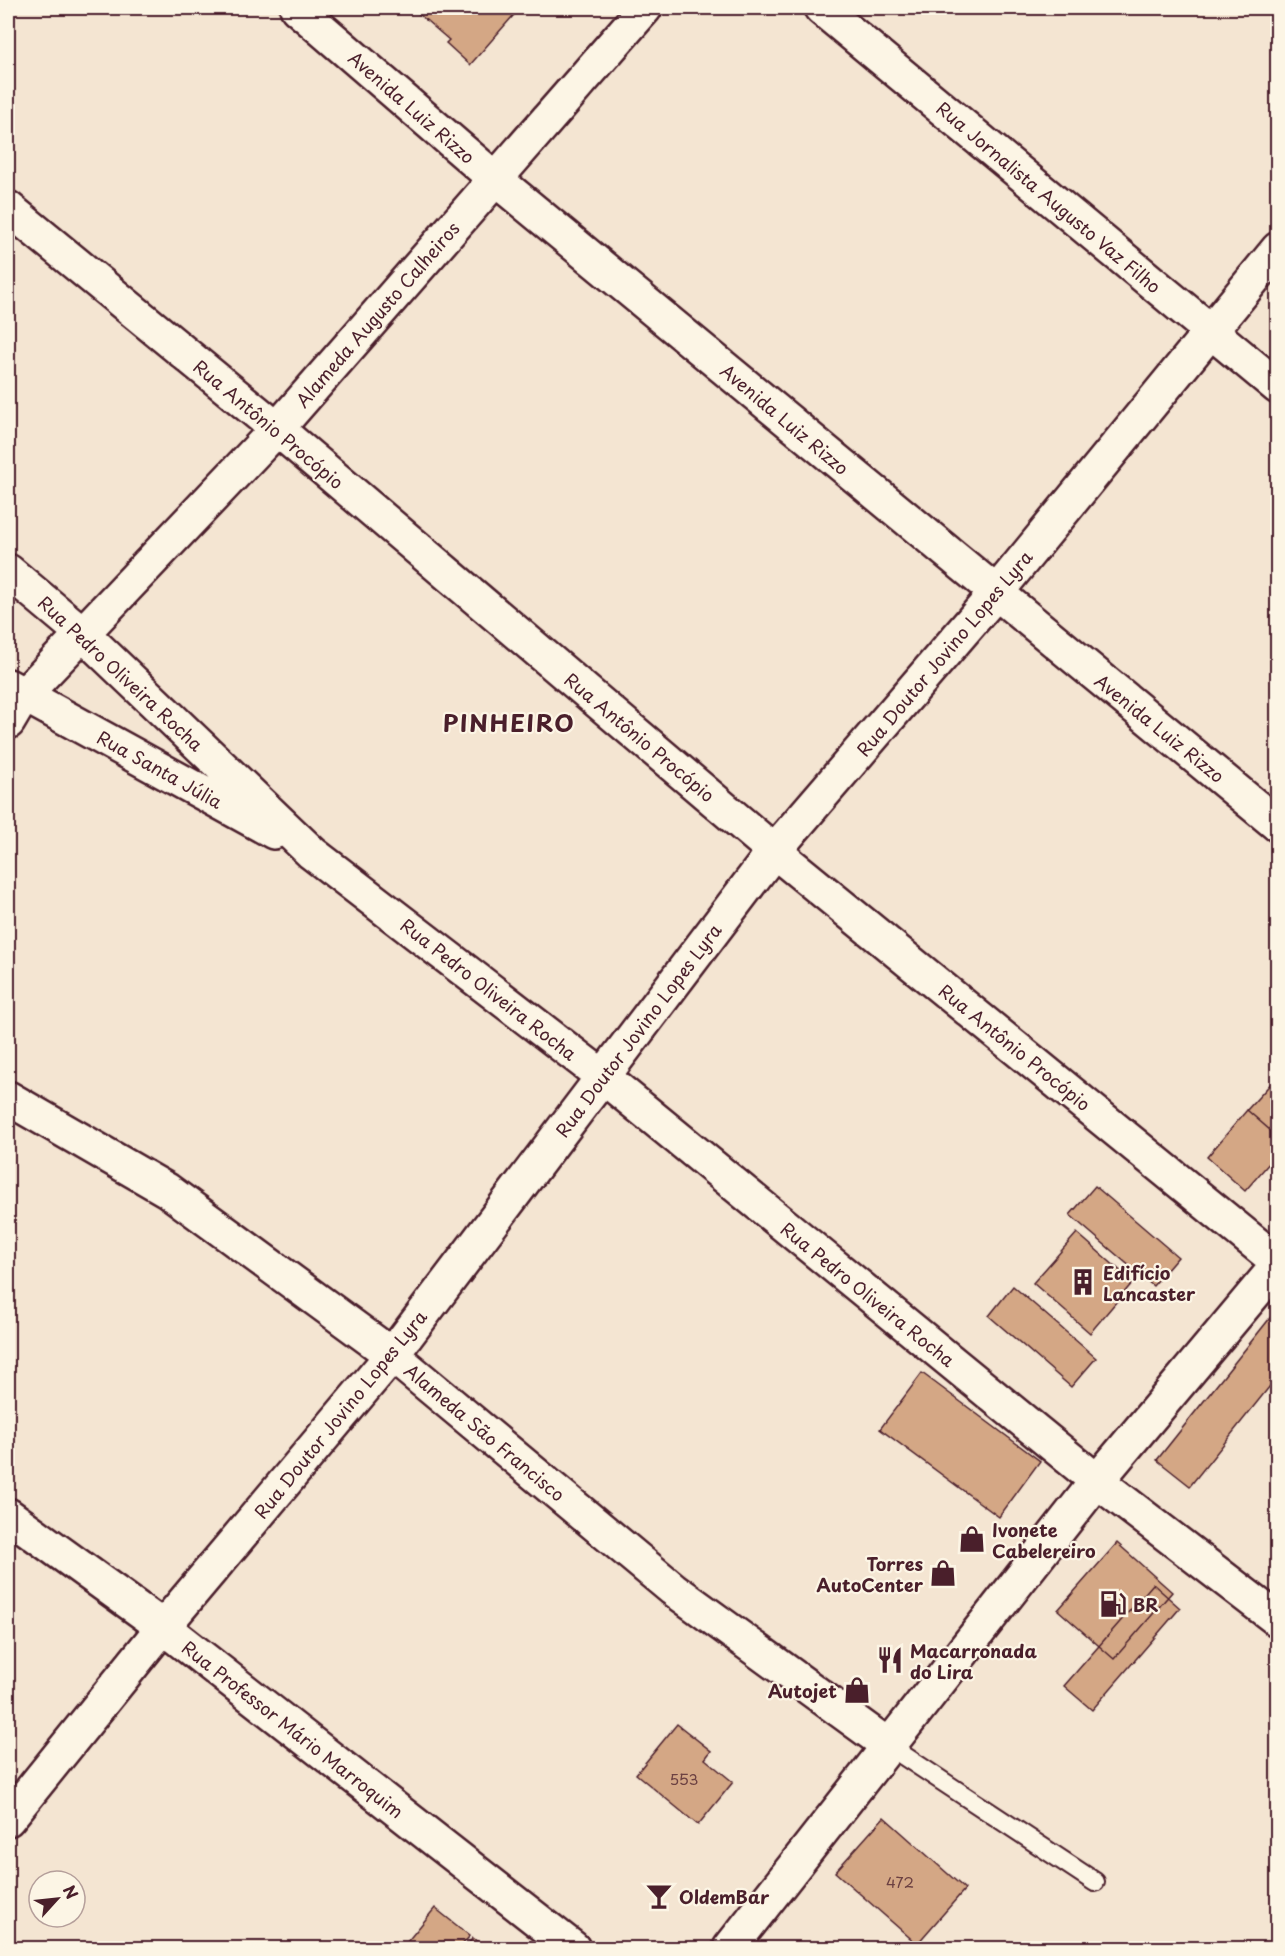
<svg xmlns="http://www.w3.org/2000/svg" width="1285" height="1956" font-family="'Playpen Sans',sans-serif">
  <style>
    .building { fill: #d4a785; stroke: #4a1f2b; stroke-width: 1.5 }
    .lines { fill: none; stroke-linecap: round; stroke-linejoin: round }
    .lane-casing { stroke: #4a1f2b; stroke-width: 22 }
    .street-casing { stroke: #4a1f2b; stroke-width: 38 }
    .secondary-casing { stroke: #4a1f2b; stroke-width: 38 }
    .lane { stroke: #fcf5e5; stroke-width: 18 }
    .street { stroke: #fcf5e5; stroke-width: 33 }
    .secondary { stroke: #fcf5e5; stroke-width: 33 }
    .labels { text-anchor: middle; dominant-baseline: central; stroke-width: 4.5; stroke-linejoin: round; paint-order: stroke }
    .number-label { font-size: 15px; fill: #6c4142 }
    .street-label { font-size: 18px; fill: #4a1f2b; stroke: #fcf5e5 }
    .poi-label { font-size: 18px; font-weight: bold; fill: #4a1f2b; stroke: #fcf5e5; text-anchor: start }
    .district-label { font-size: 24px; font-weight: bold; letter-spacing: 1.5px; fill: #4a1f2b; stroke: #fcf5e5 }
  </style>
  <rect width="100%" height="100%" fill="#f4e5d2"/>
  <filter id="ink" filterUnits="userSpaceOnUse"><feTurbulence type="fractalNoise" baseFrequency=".0167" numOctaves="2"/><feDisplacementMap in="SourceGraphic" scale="12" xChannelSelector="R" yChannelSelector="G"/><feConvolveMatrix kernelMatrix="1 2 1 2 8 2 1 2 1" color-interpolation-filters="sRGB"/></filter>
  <g filter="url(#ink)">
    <path class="building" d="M412 8H520L470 65 446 43 449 40Z
      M1276 1078 1278 1079V1137L1247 1110Z
      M1247 1110 1278 1137V1153L1245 1191 1207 1157Z
      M1095 1186 1178 1257 1153 1286 1070 1215Z
      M1077 1233 1133 1282 1090 1333 1033 1283Z
      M1013 1286 1096 1358 1071 1387 989 1316Z
      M1278 1308V1376L1190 1486 1157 1460Z
      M922 1373 1040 1461 999 1517 880 1429Z
      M1117 1543 1172 1592 1114 1659 1058 1610Z
      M1153 1584 1180 1608 1092 1710 1064 1686Z
      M677 1724 711 1751 705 1759 733 1782 698 1825 636 1774Z
      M884 1817 965 1889 917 1944 835 1872Z
      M435 1908 470 1936 459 1948H402Z
      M473 1938 486 1948H464Z"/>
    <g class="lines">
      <defs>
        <path id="lane" d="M889 1746 1095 1882"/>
        <path id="street" d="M297 8 494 178 1278 825
          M821 8 1278 387
          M8 208 277 429 774 851 1278 1262
          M8 571 82 633 312 853 602 1076 1097 1481 1278 1620
          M8 686 274 832
          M8 722 24 695 277 429 645 8
          M8 1098 167 1190 392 1355 673 1589 889 1746
          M8 1515 163 1627 573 1948
          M8 1819 163 1627 392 1355 774 851 996 593 1278 249"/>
        <path id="secondary" d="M730 1948 1097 1481 1278 1265"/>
      </defs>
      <use href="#lane" class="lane-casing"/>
      <use href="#street" class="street-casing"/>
      <use href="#secondary" class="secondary-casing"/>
      <use href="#lane" class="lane"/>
      <use href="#street" class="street"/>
      <use href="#secondary" class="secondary"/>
    </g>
  </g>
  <defs>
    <symbol id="building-bare" viewBox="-9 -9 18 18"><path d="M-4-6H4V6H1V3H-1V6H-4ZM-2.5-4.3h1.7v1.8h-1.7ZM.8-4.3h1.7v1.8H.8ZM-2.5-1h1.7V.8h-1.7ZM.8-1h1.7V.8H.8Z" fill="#4a1f2b" stroke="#fcf5e5" stroke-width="2.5" paint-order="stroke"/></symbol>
    <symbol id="shop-bare" viewBox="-9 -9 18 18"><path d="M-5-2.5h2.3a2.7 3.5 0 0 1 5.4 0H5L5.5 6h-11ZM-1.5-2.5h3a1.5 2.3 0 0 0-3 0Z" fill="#4a1f2b" stroke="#fcf5e5" stroke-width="2.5" paint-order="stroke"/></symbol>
    <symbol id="fuel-bare" viewBox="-9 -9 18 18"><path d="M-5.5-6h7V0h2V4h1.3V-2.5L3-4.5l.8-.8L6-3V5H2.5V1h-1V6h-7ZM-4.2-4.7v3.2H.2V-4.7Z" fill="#4a1f2b" stroke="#fcf5e5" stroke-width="2.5" paint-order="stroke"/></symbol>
    <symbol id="restaurant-bare" viewBox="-9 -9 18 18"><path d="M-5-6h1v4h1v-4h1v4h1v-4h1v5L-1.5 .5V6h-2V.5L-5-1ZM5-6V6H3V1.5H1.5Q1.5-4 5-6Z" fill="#4a1f2b" stroke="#fcf5e5" stroke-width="2.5" paint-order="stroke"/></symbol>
    <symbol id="bar-bare" viewBox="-9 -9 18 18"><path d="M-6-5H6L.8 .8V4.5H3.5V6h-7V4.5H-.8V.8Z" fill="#4a1f2b" stroke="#fcf5e5" stroke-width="2.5" paint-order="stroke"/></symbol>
  </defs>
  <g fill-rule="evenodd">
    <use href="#building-bare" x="1064" y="1263" width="38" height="38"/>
    <use href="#shop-bare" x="953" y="1520" width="38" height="38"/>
    <use href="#shop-bare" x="924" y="1554" width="38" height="38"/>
    <use href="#fuel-bare" x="1094" y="1585" width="38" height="38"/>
    <use href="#restaurant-bare" x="871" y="1641" width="38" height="38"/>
    <use href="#shop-bare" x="838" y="1671" width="38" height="38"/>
    <use href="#bar-bare" x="640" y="1877" width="38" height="38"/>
  </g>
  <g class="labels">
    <g class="number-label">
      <text x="684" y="1778">553</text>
      <text x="900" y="1881">472</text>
    </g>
    <g class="street-label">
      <text transform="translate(412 107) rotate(41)">Avenida Luiz Rizzo</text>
      <text transform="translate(1049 197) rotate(40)">Rua Jornalista Augusto Vaz Filho</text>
      <text transform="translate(377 314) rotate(-49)">Alameda Augusto Calheiros</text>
      <text transform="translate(785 419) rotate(40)">Avenida Luiz Rizzo</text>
      <text transform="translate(269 424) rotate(40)">Rua Antônio Procópio</text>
      <text transform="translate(944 653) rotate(-50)">Rua Doutor Jovino Lopes Lyra</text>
      <text transform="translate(121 673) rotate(43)">Rua Pedro Oliveira Rocha</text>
      <text transform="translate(1160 728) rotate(39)">Avenida Luiz Rizzo</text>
      <text transform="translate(640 737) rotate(40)">Rua Antônio Procópio</text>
      <text transform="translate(160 769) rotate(29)">Rua Santa Júlia</text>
      <text transform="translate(489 989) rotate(38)">Rua Pedro Oliveira Rocha</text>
      <text transform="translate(638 1030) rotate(-53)">Rua Doutor Jovino Lopes Lyra</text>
      <text transform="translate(1015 1047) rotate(39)">Rua Antônio Procópio</text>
      <text transform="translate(868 1294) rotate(39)">Rua Pedro Oliveira Rocha</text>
      <text transform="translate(340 1414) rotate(-51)">Rua Doutor Jovino Lopes Lyra</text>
      <text transform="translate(485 1432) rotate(40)">Alameda São Francisco</text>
      <text transform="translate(293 1729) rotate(38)">Rua Professor Mário Marroquim</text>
    </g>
    <g class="poi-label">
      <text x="1103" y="1272">Edifício<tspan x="1103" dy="21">Lancaster</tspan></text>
      <text x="992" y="1529">Ivonete<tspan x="992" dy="21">Cabelereiro</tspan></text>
      <text x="923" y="1563" text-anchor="end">Torres<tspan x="923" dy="21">AutoCenter</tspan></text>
      <text x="1133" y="1604">BR</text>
      <text x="910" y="1650">Macarronada<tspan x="910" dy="21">do Lira</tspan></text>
      <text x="837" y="1690" text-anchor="end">Autojet</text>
      <text x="679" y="1896">OldemBar</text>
    </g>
    <g class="district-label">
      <text x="509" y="722">PINHEIRO</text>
    </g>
  </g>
  <rect width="1285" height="1956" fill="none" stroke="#fcf5e5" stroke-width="30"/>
  <rect x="15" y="15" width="1255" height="1926" fill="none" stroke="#4a1f2b" stroke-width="2" filter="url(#ink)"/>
  <g transform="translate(57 1899) rotate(63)"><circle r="28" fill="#fcf5e5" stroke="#b59f9b" stroke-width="1.5"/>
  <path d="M0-4.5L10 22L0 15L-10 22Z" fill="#4a1f2b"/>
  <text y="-9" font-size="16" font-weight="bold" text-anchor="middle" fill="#4a1f2b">N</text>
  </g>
</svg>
